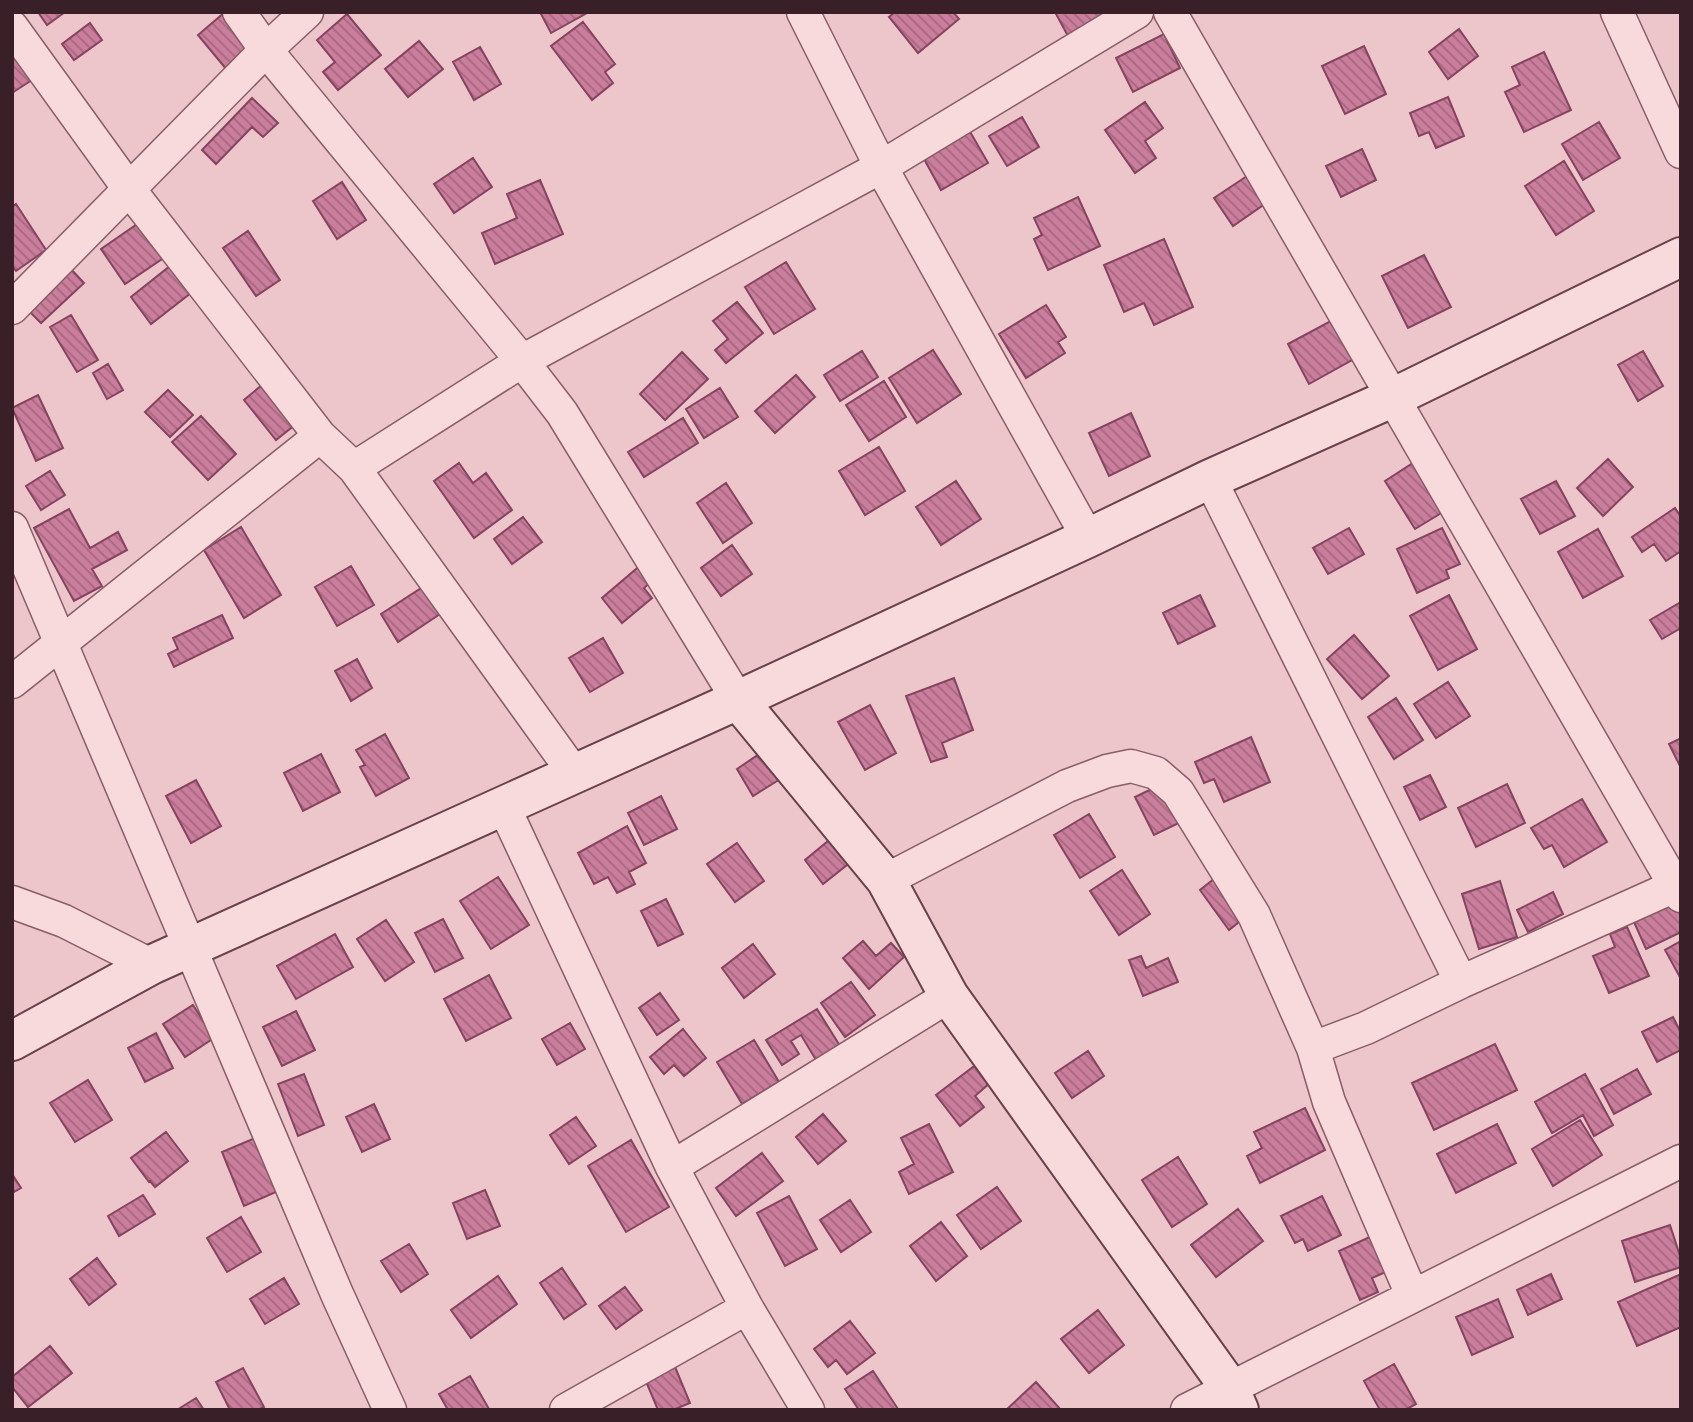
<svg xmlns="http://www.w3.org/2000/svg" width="1693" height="1422" font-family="'PT Serif',serif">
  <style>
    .building { fill: url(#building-back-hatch); stroke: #86435f; stroke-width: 2 }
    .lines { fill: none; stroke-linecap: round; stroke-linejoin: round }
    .street-casing { stroke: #885c69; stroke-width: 35 }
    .secondary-casing { stroke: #6a404d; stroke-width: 42 }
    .street { stroke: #f8dadd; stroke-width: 32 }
    .secondary { stroke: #f8dadd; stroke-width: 38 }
  </style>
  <defs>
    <pattern id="building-back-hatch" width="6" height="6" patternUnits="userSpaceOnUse" patternTransform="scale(1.75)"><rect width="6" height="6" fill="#ca7e9c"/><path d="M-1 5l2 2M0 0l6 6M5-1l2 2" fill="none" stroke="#a5677f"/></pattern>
  </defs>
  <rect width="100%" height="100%" fill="#edc6cb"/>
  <path class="building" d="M38 12H65L47 25Z
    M225 12 256 46 227 70 198 35Z
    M540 12H586L587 13 551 33Z
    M895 12H953L959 19 918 53 889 17Z
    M1055 12H1110L1068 36Z
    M347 14 381 55 338 90 323 72 335 62 317 40Z
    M583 22 615 64 605 72 613 83 592 100 551 46Z
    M90 23 102 40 74 60 62 44Z
    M1459 29 1478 56 1448 79 1429 52Z
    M1164 34 1180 68 1133 92 1116 58Z
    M419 41 443 69 408 97 385 69Z
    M1364 46 1386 94 1345 114 1322 66Z
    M480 47 501 84 474 100 453 62Z
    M1544 52 1571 110 1524 132 1505 92 1520 85 1512 67Z
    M12 54 38 76 12 93Z
    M1448 97 1464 136 1436 148 1429 132 1419 136 1410 113Z
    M252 98 278 123 263 137 252 127 216 164 202 150Z
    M1145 102 1163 128 1145 141 1156 158 1135 173 1105 130Z
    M1022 117 1039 147 1007 166 989 136Z
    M1599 122 1620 158 1583 180 1562 144Z
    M969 130 988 163 941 190 923 157Z
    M1362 149 1376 180 1341 197 1326 166Z
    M473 158 492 187 454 213 434 184Z
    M1564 161 1594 211 1556 235 1525 186Z
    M1253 172 1272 199 1233 226 1214 198Z
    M540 180 563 234 495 264 482 233 517 218 507 194Z
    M342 182 366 220 337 239 313 201Z
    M1078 197 1100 246 1048 270 1034 239 1042 235 1034 218Z
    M16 204 46 250 16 271 12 266V207Z
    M149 216 174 251 125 284 101 249Z
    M248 231 280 280 256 296 223 248Z
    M1164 239 1193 307 1154 325 1144 303 1124 312 1104 265Z
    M1424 255 1451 307 1408 328 1382 276Z
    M175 262 196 289 151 324 131 297Z
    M786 262 815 309 774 334 745 287Z
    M69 267 84 283 41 323 25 307Z
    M737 302 763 333 726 363 715 350 728 339 713 321Z
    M1046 305 1066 337 1058 342 1065 353 1026 378 999 334Z
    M71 315 98 360 77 372 50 327Z
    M1340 316 1361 355 1309 384 1288 344Z
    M933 350 961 394 917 423 889 378Z
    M862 351 878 377 840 401 824 375Z
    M1643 351 1663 386 1638 401 1618 365Z
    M682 352 708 379 665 420 640 394Z
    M108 364 123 390 107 399 93 373Z
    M796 375 815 397 775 433 755 411Z
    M268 380 301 420 276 440 244 400Z
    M884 381 906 417 869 441 846 405Z
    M720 388 738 417 704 438 686 409Z
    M168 390 193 415 170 437 145 412Z
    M38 395 63 448 36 461 12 408Z
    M1131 413 1150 456 1109 476 1089 433Z
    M201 416 236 454 208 480 172 442Z
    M683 418 698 443 644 477 628 452Z
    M879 447 905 491 865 515 839 471Z
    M1608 459 1633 487 1603 516 1577 488Z
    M459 463 473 483 486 473 512 510 474 538 434 481Z
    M1413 463 1443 512 1415 529 1385 481Z
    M50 471 65 495 41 510 26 486Z
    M956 481 981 519 941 545 916 507Z
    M1556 481 1575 516 1540 534 1521 499Z
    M726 483 752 523 723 543 697 503Z
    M1675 508 1681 517V551L1666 561 1654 544 1642 552 1632 537Z
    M69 509 90 548 118 532 127 550 92 569 102 586 74 601 34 528Z
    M523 517 542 542 512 564 494 539Z
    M241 527 281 595 244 618 204 550Z
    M1349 528 1364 554 1328 574 1313 548Z
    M1442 528 1460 564 1446 570 1449 578 1417 593 1397 549Z
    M1598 529 1623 576 1583 598 1558 552Z
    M732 545 752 574 721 596 701 568Z
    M642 564 654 579 644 588 652 598 622 623 602 598Z
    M351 566 374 605 337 626 315 587Z
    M426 585 443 612 398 642 381 614Z
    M1200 595 1215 626 1178 644 1163 613Z
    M1449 595 1477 649 1438 670 1410 616Z
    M1681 602V628L1662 639 1650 620Z
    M222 615 233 638 174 667 168 654 178 649 173 638Z
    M1354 635 1389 676 1362 699 1327 659Z
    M603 638 623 673 590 692 569 658Z
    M357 659 372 688 351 701 335 671Z
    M954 678 973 730 942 743 947 757 931 762 906 696Z
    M1448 682 1470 716 1436 738 1414 704Z
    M1396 698 1423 740 1394 759 1368 717Z
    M870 705 896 753 865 770 838 722Z
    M385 734 409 778 376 796 360 767 365 765 356 750Z
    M1251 737 1270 782 1224 802 1214 779 1204 783 1195 762Z
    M1681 738V768L1669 744Z
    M765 750 782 778 753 796 737 769Z
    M321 754 340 792 303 811 284 773Z
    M1430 775 1446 807 1420 820 1404 787Z
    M196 780 221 826 191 843 166 796Z
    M1166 782 1185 820 1154 835 1135 797Z
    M1507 784 1525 823 1476 847 1458 808Z
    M661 796 677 829 644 845 628 813Z
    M1582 799 1607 842 1564 867 1552 845 1544 849 1531 828Z
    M1089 814 1115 857 1080 878 1054 835Z
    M627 826 646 863 629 872 635 884 617 893 608 877 594 884 578 853Z
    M833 837 852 861 823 884 805 860Z
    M737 843 764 881 735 902 707 864Z
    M1122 870 1150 914 1119 935 1090 891Z
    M1224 871 1254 910 1229 930 1200 890Z
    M498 877 529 925 491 949 460 901Z
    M1500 881 1517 937 1479 949 1462 894Z
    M1553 892 1563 914 1528 932 1517 910Z
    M666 899 683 934 658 946 641 911Z
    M1677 901 1681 909V932L1646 949 1634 922Z
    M443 919 463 958 435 972 415 933Z
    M386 920 414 962 385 981 357 939Z
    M1627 927 1649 976 1609 993 1593 956 1615 947 1610 934Z
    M335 934 353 967 296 999 277 966Z
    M863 941 876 956 891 943 904 957 869 989 843 958Z
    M1681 941V979L1665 950Z
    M753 944 775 974 744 998 722 968Z
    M1141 956 1146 968 1168 958 1178 982 1143 996 1129 960Z
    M489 975 511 1018 466 1041 444 999Z
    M851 982 875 1015 845 1037 821 1003Z
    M660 993 679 1020 657 1035 639 1008Z
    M193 1005 214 1038 185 1057 163 1024Z
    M817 1009 840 1046 816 1060 801 1035 791 1041 799 1054 782 1065 766 1040Z
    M296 1011 315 1050 282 1066 263 1027Z
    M1673 1017 1681 1033V1050L1657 1062 1642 1032Z
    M570 1023 585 1049 557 1065 542 1039Z
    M683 1029 706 1058 684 1076 674 1065 664 1074 650 1057Z
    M156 1033 173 1068 145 1082 128 1048Z
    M754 1040 779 1082 742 1104 717 1062Z
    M1495 1044 1517 1090 1434 1130 1412 1083Z
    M1088 1051 1104 1076 1072 1098 1055 1073Z
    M977 1064 991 1082 975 1096 984 1107 960 1126 936 1095Z
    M1637 1069 1651 1094 1614 1114 1601 1089Z
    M304 1074 324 1125 298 1136 278 1084Z
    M1585 1074 1613 1125 1594 1136 1583 1115 1552 1133 1535 1102Z
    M88 1080 112 1120 75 1142 50 1103Z
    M374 1104 390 1139 362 1152 346 1117Z
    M1305 1108 1325 1150 1260 1183 1247 1156 1262 1148 1254 1132Z
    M823 1114 846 1141 818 1164 796 1137Z
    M576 1117 596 1146 569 1164 550 1135Z
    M1580 1120 1602 1155 1553 1186 1532 1149Z
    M929 1124 953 1172 909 1194 899 1172 914 1164 901 1138Z
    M1497 1124 1516 1163 1456 1193 1437 1154Z
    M166 1132 188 1161 155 1187 150 1181 149 1182 131 1158Z
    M255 1138 278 1191 244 1206 222 1152Z
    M631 1140 669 1207 626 1232 588 1166Z
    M762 1153 783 1181 736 1216 716 1188Z
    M1178 1157 1207 1204 1172 1227 1142 1180Z
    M12 1174 21 1188 12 1193Z
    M997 1187 1021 1221 981 1249 957 1215Z
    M485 1190 500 1226 467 1239 453 1203Z
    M143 1195 155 1214 119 1236 108 1216Z
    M789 1196 817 1249 785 1266 757 1213Z
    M1322 1196 1341 1235 1308 1251 1303 1239 1295 1243 1281 1216Z
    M850 1200 871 1232 841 1252 820 1220Z
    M1238 1209 1263 1241 1216 1277 1191 1245Z
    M241 1217 261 1252 227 1272 207 1238Z
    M941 1222 967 1256 936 1281 910 1246Z
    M1670 1225 1681 1259V1267L1635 1282 1622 1241Z
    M1374 1235 1390 1270 1372 1278 1378 1292 1360 1300 1339 1251Z
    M409 1244 428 1274 401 1292 381 1261Z
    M97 1258 116 1284 89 1305 70 1279Z
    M562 1268 586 1304 564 1319 540 1283Z
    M1551 1274 1562 1299 1528 1315 1517 1290Z
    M1681 1274V1327L1637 1346 1618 1302Z
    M498 1276 517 1304 471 1338 451 1310Z
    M284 1278 299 1304 265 1324 250 1299Z
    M625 1287 642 1310 616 1329 599 1306Z
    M1498 1299 1513 1337 1472 1355 1456 1317Z
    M1098 1310 1124 1345 1089 1373 1061 1339Z
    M850 1321 875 1353 847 1374 836 1360 828 1367 814 1349Z
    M50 1346 72 1373 28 1407 12 1387V1377Z
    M1394 1364 1416 1404 1405 1410H1380L1364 1381Z
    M675 1367 690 1403 673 1410H658L645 1379Z
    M243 1368 264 1407 258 1410H230L216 1382Z
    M873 1371 898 1409 896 1410H859L845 1389Z
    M470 1376 489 1409 448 1410 439 1394Z
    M1036 1382 1061 1410H1006Z
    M196 1398 204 1410H177Z"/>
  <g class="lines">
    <defs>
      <path id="street" d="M239 12 266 50 522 361 562 413 738 700
        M803 12 881 167 1088 538
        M1170 12 1681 896
        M1617 12 1681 152
        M12 27 129 189 320 436 354 468 574 773
        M12 308 266 50 307 12
        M354 468 522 361 881 167 1137 12
        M1210 479 1461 982
        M12 528 337 1294 390 1410
        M12 682 320 436
        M503 805 672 1167 747 1308 808 1410
        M886 880 1067 786 1107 771 1131 766 1156 773 1178 792 1254 915 1313 1048 1329 1102 1412 1295
        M12 902 64 921 151 965
        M1313 1048 1366 1028 1461 982 1675 886
        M672 1167 949 996
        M566 1410 747 1308
        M1187 1410 1681 1161"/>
      <path id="secondary" d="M738 700 886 880 949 996 1229 1387 1239 1410
        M12 1041 151 965 738 700 1088 538 1210 479 1392 398 1681 257"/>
    </defs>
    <use href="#street" class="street-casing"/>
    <use href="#secondary" class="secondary-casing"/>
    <use href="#street" class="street"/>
    <use href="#secondary" class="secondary"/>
  </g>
  <rect width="1693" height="1422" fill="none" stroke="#392028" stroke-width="28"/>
</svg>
